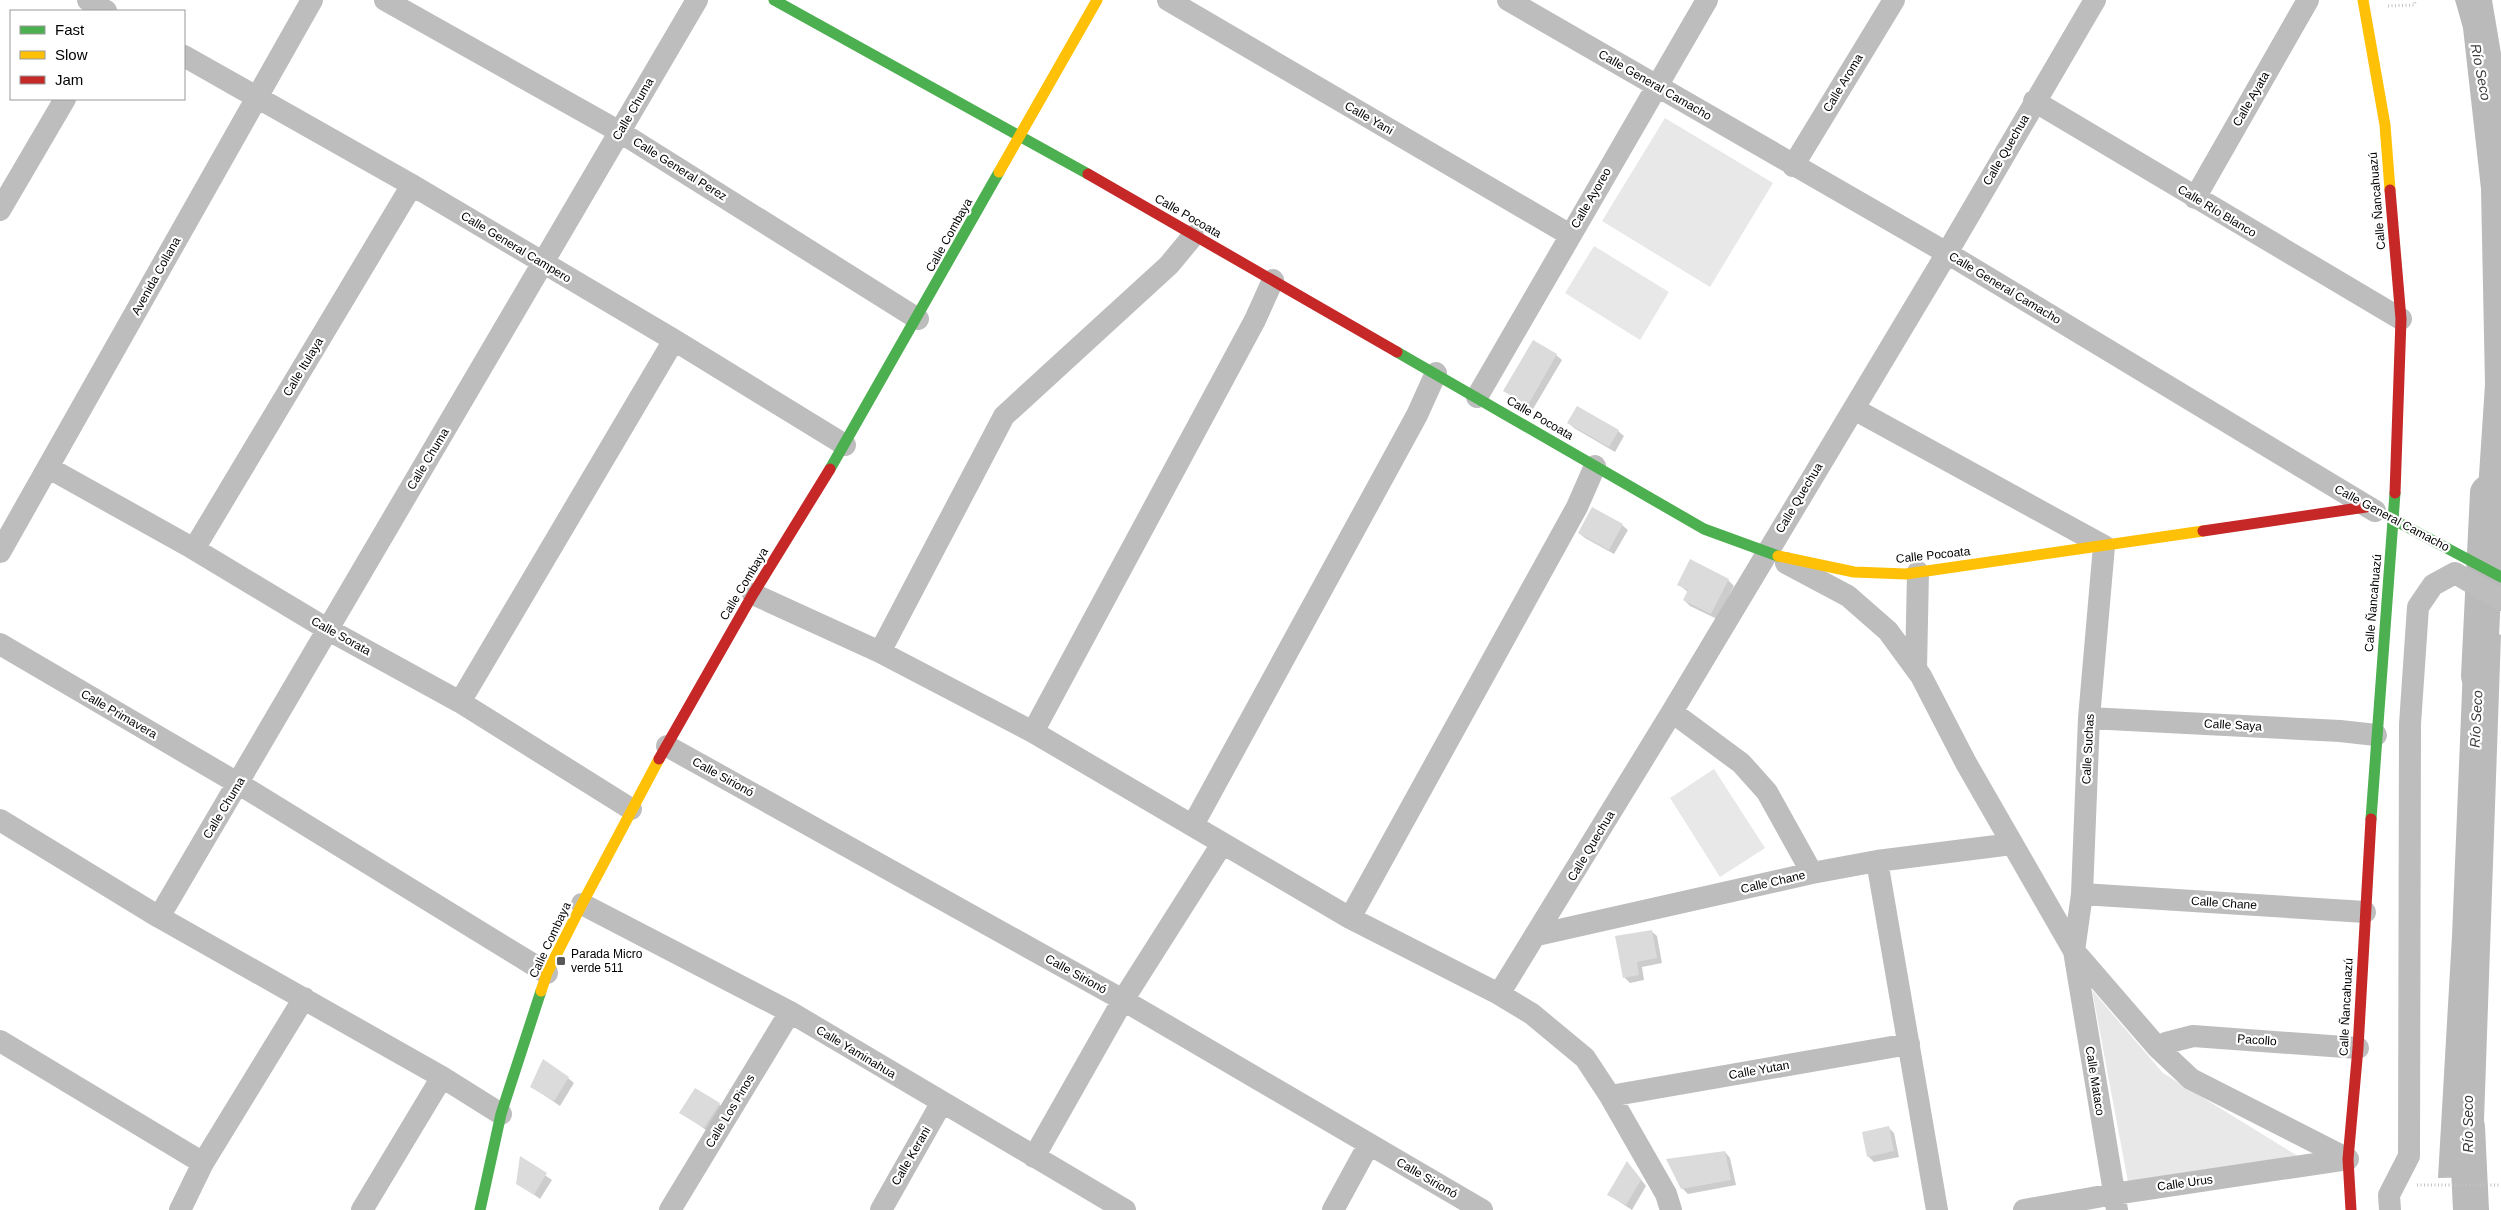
<svg xmlns="http://www.w3.org/2000/svg" width="2501" height="1210" font-family="Helvetica,sans-serif">
  <style>
    .green { fill: #e8e8e8 }
    .water { fill: #bababa }
    .shadow { fill: #0003 }
    .lines { fill: none; stroke-linecap: round; stroke-linejoin: round }
    .river { stroke: #bababa; stroke-width: 36 }
    .building { fill: #dbdbdb }
    .path { stroke: #c2c2c2; stroke-width: 3; stroke-dasharray: 1 2.5; stroke-linecap: butt }
    .street { stroke: #bdbdbd; stroke-width: 22 }
    .fast { stroke: #4caf50; stroke-width: 11 }
    .slow { stroke: #ffc107; stroke-width: 11 }
    .jam { stroke: #c62828; stroke-width: 11 }
    .poi-dot { fill: #595959; stroke: #fff; stroke-width: 2 }
    .labels { text-anchor: middle; dominant-baseline: central; stroke-width: 4.5; stroke-linejoin: round; paint-order: stroke }
    .street-label { font-size: 12px; fill: #000; stroke: #fff }
    .poi-label { font-size: 12px; fill: #000; stroke: #fff; text-anchor: start }
    .water-label { font-size: 14px; font-style: italic; fill: #3d3d3d; stroke: #fff }
  </style>
  <rect width="100%" height="100%" fill="#fff"/>
  <path class="green" d="M1665 118 1773 183 1710 287 1602 221Z
    M1594 246 1669 292 1640 340 1565 293Z
    M1714 769 1765 848 1720 877 1670 798Z
    M2092 990 2163 1073 2301 1158 2128 1182Z"/>
  <path class="water" d="M2455 0H2492L2501 53V551L2475 536 2485 384 2481 189 2463 28Z
    M2465 618 2501 635 2482 1177 2438 1178 2452 936Z"/>
  <path class="shadow" d="M1556 355 1562 360 1533 409 1505 390Z
    M1577 407 1618 431 1624 436 1615 452 1574 428 1568 422Z
    M1622 525 1628 530 1614 554 1585 538 1579 533Z
    M1691 561 1728 580 1734 586 1717 619 1690 606 1684 600 1688 592 1678 584Z
    M1651 931 1657 936 1662 963 1642 967 1644 980 1630 983 1624 977Z
    M568 1078 574 1083 560 1106 532 1087Z
    M719 1104 724 1109 710 1133 681 1112Z
    M1889 1128 1894 1133 1899 1157 1874 1162 1868 1156Z
    M1725 1152 1730 1158 1736 1185 1688 1194 1682 1188Z
    M521 1159 552 1180 540 1199 518 1183Z
    M1633 1169 1646 1186 1632 1210 1609 1195Z"/>
  <g class="lines">
    <path class="river" d="M2479 676 2488 493
      M2467 1127 2471 1210"/>
  </g>
  <path class="building" d="M1533 340 1557 354 1528 405 1503 391Z
    M1577 406 1619 430 1609 447 1567 423Z
    M1592 507 1623 524 1609 550 1578 533Z
    M1690 559 1729 579 1711 614 1683 600 1688 590 1677 585Z
    M1652 930 1657 958 1637 962 1639 975 1623 978 1615 936Z
    M543 1059 569 1077 554 1101 530 1087Z
    M695 1088 720 1103 704 1128 679 1113Z
    M1889 1126 1894 1151 1867 1157 1862 1132Z
    M1725 1151 1731 1180 1681 1189 1666 1159Z
    M520 1156 547 1173 534 1195 516 1184Z
    M1627 1161 1641 1180 1626 1205 1607 1195Z"/>
  <g class="lines">
    <path class="path" d="M2388 6 2414 5 2416 0
      M2417 1185H2501"/>
    <path class="street" d="M88 0 106 11
      M385 0 620 132 918 319
      M1168 0 1570 235
      M1508 0 1947 253 2375 511
      M184 56 412 185 674 340 845 445
      M2034 101 2401 319
      M1793 166 1894 0
      M2195 198 2308 0
      M0 210 65 99
      M1477 397 1707 0
      M1854 409 2104 546 2089 718 2082 894 2074 951 2117 1210
      M49 468 194 549 327 629 460 702 631 809
      M194 549 412 185
      M0 552 312 0
      M1786 563 1848 596 1888 631 1921 676 1966 763 2074 951 2158 1048 2191 1079 2348 1159
      M753 594 880 652 1033 732 1350 918 1499 994 1532 1014 1585 1058 1610 1096 1666 1194 1671 1210
      M0 644 239 784 547 973
      M880 652 1004 416 1169 265 1193 236
      M1916 669 1918 572
      M460 702 674 340
      M1672 712 1741 763 1767 792 1812 873
      M2089 718 2340 731 2376 735
      M1033 732 1255 320 1273 280
      M667 746 1123 1000 1482 1210
      M0 820 159 917 442 1077 501 1114
      M1193 825 1417 415 1436 373
      M1877 861 1937 1210
      M2082 894 2365 912
      M582 904 790 1012 1125 1210
      M159 917 697 0
      M1350 918 1577 507 1595 466
      M1537 935 1812 873 1877 861 2012 844
      M1499 994 1672 712 1947 253 2095 0
      M0 1041 203 1163
      M2158 1048 2166 1043 2193 1036 2358 1048
      M1610 1096 1909 1044
      M1034 1157 1123 1000 1222 844
      M180 1210 203 1163 304 998
      M362 1210 442 1077
      M670 1210 790 1012
      M881 1210 942 1102
      M1333 1210 1369 1144
      M2024 1210 2114 1194 2348 1159
      M2390 1210 2389 1195 2409 1156 2410 724 2418 607 2433 585 2455 573 2501 600"/>
    <path class="fast" d="M774 0 1088 174
      M1397 352 1704 529 1778 556
      M830 469 999 172
      M2394 520 2501 577
      M2371 819 2395 493
      M480 1210 501 1114 541 991"/>
    <path class="slow" d="M2363 0 2385 125 2390 190
      M999 172 1097 0
      M1778 556 1854 572 1906 574 2203 531
      M541 991 547 973 582 904 659 759"/>
    <path class="jam" d="M1088 174 1397 352
      M2390 190 2401 319 2395 493
      M2203 531 2366 507
      M659 759 753 594 830 469
      M2351 1210 2348 1159 2358 1048 2371 819"/>
  </g>
  <rect class="poi-dot" x="556" y="956" width="10" height="10" rx="2.5"/>
  <g class="labels">
    <g class="street-label">
      <text transform="translate(1843 83) rotate(-59)">Calle Aroma</text>
      <text transform="translate(1655 85) rotate(30)">Calle General Camacho</text>
      <text transform="translate(2251 99) rotate(-60)">Calle Ayata</text>
      <text transform="translate(633 109) rotate(-60)">Calle Chuma</text>
      <text transform="translate(1369 118) rotate(30)">Calle Yani</text>
      <text transform="translate(2006 150) rotate(-60)">Calle Quechua</text>
      <text transform="translate(680 169) rotate(32)">Calle General Perez</text>
      <text transform="translate(1591 198) rotate(-60)">Calle Ayoreo</text>
      <text transform="translate(2377 201) rotate(-95)">Calle Ñancahuazú</text>
      <text transform="translate(2217 211) rotate(31)">Calle Río Blanco</text>
      <text transform="translate(1188 216) rotate(30)">Calle Pocoata</text>
      <text transform="translate(949 235) rotate(-61)">Calle Combaya</text>
      <text transform="translate(516 247) rotate(31)">Calle General Campero</text>
      <text transform="translate(156 276) rotate(-61)">Avenida Collana</text>
      <text transform="translate(2005 288) rotate(31)">Calle General Camacho</text>
      <text transform="translate(303 367) rotate(-59)">Calle Itulaya</text>
      <text transform="translate(1540 418) rotate(30)">Calle Pocoata</text>
      <text transform="translate(428 459) rotate(-59)">Calle Chuma</text>
      <text transform="translate(1799 498) rotate(-59)">Calle Quechua</text>
      <text transform="translate(2392 518) rotate(28)">Calle General Camacho</text>
      <text transform="translate(1933 555) rotate(-6)">Calle Pocoata</text>
      <text transform="translate(744 584) rotate(-59)">Calle Combaya</text>
      <text transform="translate(2373 603) rotate(-85)">Calle Ñancahuazú</text>
      <text transform="translate(341 636) rotate(29)">Calle Sorata</text>
      <text transform="translate(119 714) rotate(30)">Calle Primavera</text>
      <text transform="translate(2233 725) rotate(3)">Calle Saya</text>
      <text transform="translate(2088 749) rotate(-87)">Calle Suchas</text>
      <text transform="translate(723 777) rotate(29)">Calle Sirionó</text>
      <text transform="translate(224 808) rotate(-59)">Calle Chuma</text>
      <text transform="translate(1591 846) rotate(-59)">Calle Quechua</text>
      <text transform="translate(1773 882) rotate(-13)">Calle Chane</text>
      <text transform="translate(2224 903) rotate(4)">Calle Chane</text>
      <text transform="translate(550 940) rotate(-65)">Calle Combaya</text>
      <text transform="translate(1076 974) rotate(29)">Calle Sirionó</text>
      <text transform="translate(2346 1007) rotate(-87)">Calle Ñancahuazú</text>
      <text transform="translate(2257 1040) rotate(4)">Pacollo</text>
      <text transform="translate(856 1052) rotate(31)">Calle Yaminahua</text>
      <text transform="translate(1759 1070) rotate(-10)">Calle Yutan</text>
      <text transform="translate(2095 1081) rotate(81)">Calle Mataco</text>
      <text transform="translate(730 1111) rotate(-59)">Calle Los Pinos</text>
      <text transform="translate(911 1156) rotate(-60)">Calle Kerani</text>
      <text transform="translate(1427 1178) rotate(30)">Calle Sirionó</text>
      <text transform="translate(2185 1183) rotate(-8)">Calle Urus</text>
    </g>
    <g class="poi-label">
      <text x="571" y="954">Parada Micro<tspan x="571" dy="14">verde 511</tspan></text>
    </g>
    <g class="water-label">
      <text transform="translate(2481 72) rotate(79)">Río Seco</text>
      <text transform="translate(2476 719) rotate(-87)">Río Seco</text>
      <text transform="translate(2468 1124) rotate(-90)">Río Seco</text>
    </g>
  </g>
  <rect x="10" y="10" width="175" height="90" fill="#ffffff" stroke="#999999"/>
  <rect x="20" y="26" width="25" height="8" fill="#4caf50" stroke="#999999"/>
  <text x="55" y="35" font-size="15" fill="#000000">Fast</text>
  <rect x="20" y="51" width="25" height="8" fill="#ffc107" stroke="#999999"/>
  <text x="55" y="60" font-size="15" fill="#000000">Slow</text>
  <rect x="20" y="76" width="25" height="8" fill="#c62828" stroke="#999999"/>
  <text x="55" y="85" font-size="15" fill="#000000">Jam</text>
</svg>
